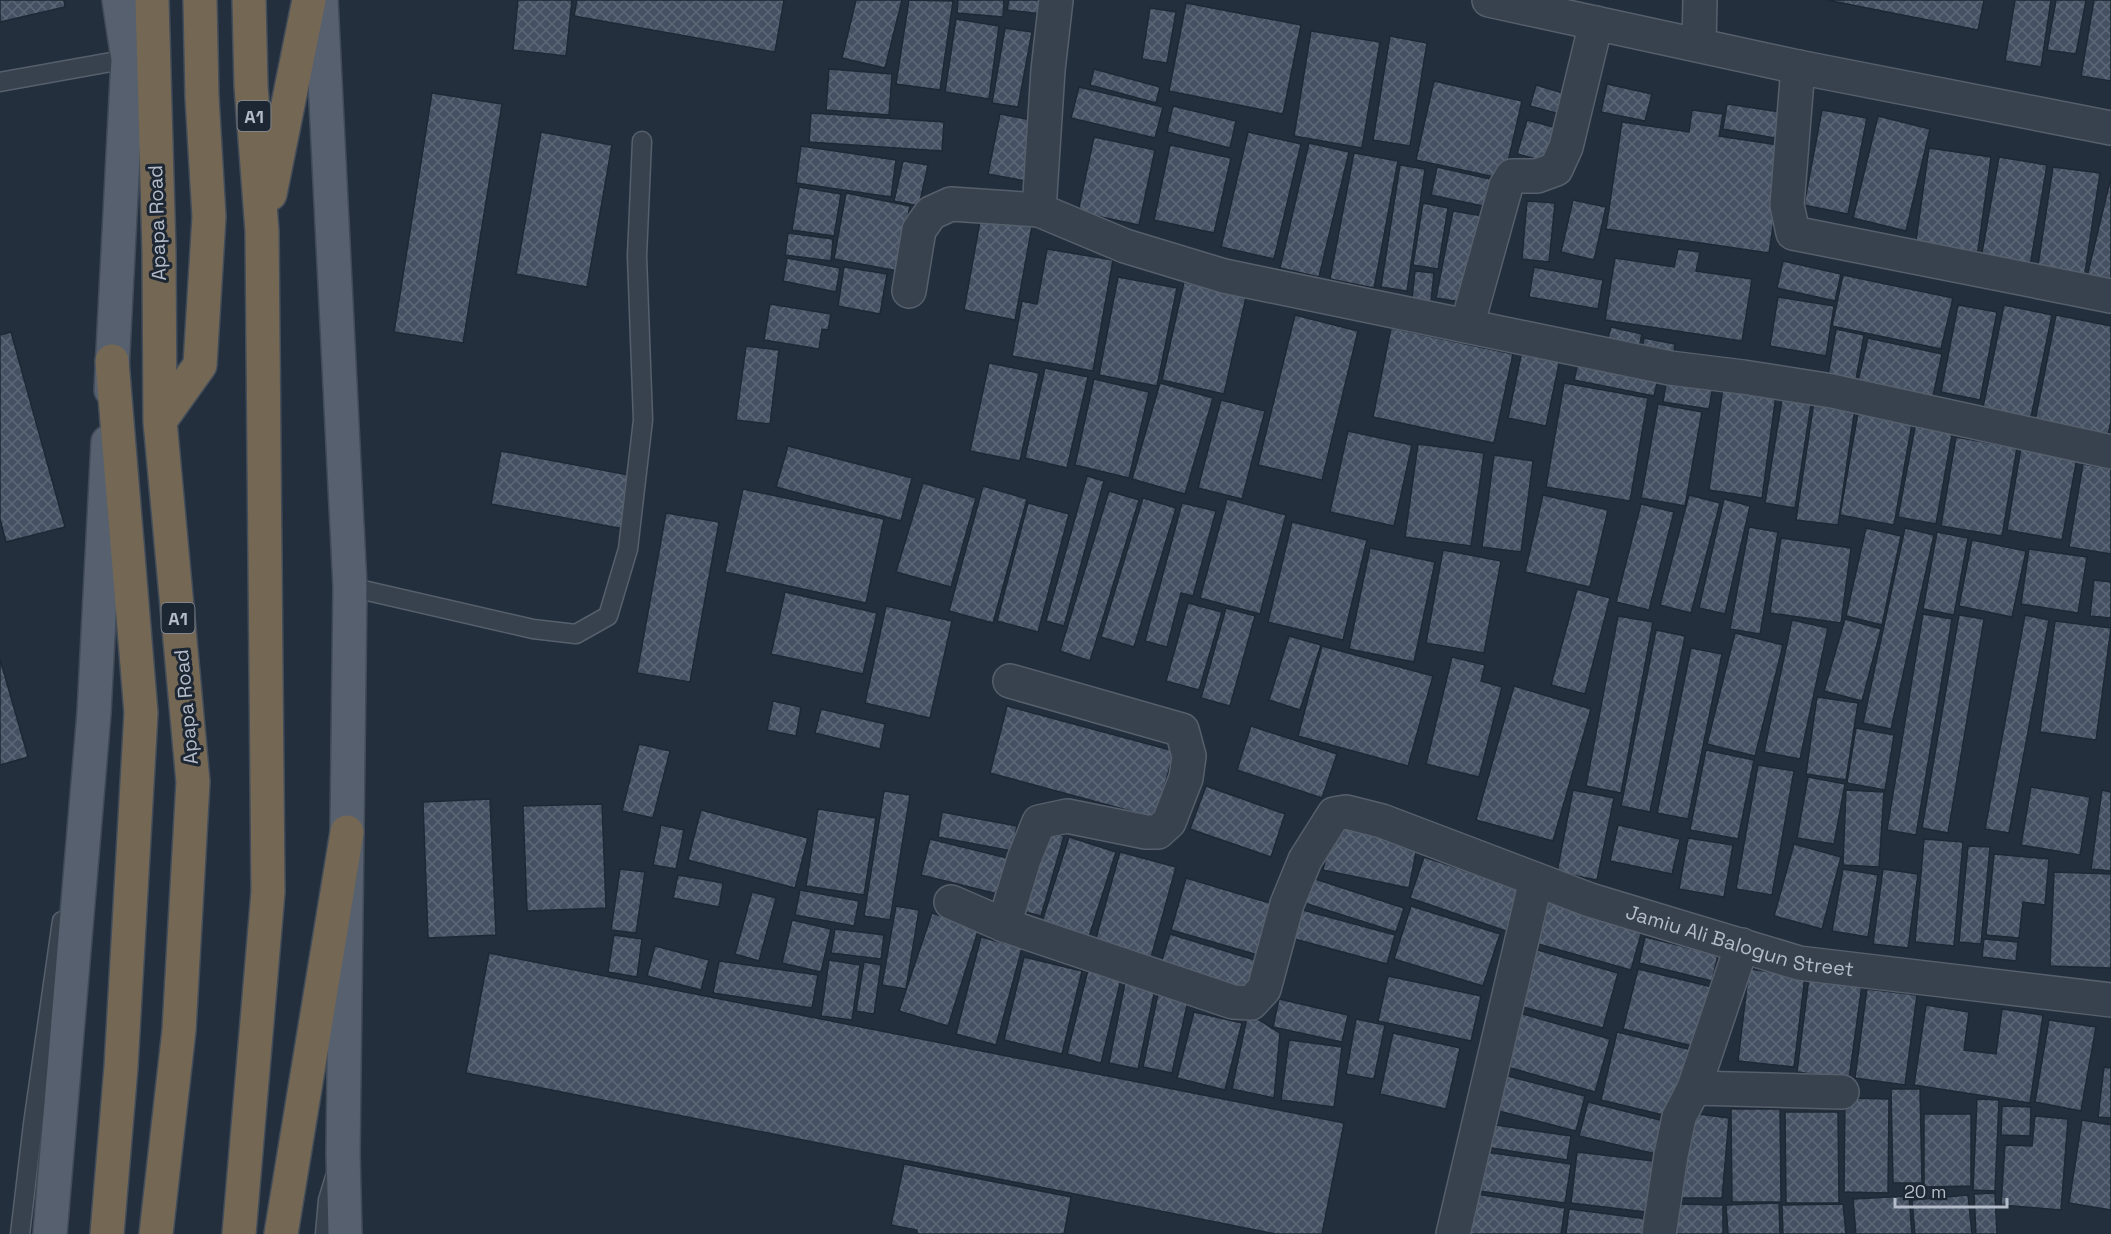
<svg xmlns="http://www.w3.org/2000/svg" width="2111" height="1234" font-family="'Space Grotesk',sans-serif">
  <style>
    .building { fill: url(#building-cross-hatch); stroke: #1f2835; stroke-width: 1.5 }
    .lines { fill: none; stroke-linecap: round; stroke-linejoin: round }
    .lane-casing { stroke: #565f6c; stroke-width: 21 }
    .street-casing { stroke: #565f6c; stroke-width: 36 }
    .primary-casing { stroke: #414a57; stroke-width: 36 }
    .highway-casing { stroke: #434c59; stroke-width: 36 }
    .lane { stroke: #38414e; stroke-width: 18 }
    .street { stroke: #38414e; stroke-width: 33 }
    .primary { stroke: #56606e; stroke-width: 33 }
    .highway { stroke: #746855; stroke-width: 33 }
    .labels { text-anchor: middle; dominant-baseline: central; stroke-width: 6; stroke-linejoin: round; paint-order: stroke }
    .shield { fill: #1d2633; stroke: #878f9c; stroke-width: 1.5 }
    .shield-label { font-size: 18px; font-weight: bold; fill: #b4bcc9 }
    .street-label { font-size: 20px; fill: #b4bcc9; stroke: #1d2633 }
  </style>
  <defs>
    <pattern id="building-cross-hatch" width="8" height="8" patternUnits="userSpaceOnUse" patternTransform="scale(1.5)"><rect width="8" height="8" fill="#455162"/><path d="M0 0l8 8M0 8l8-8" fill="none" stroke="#5d6877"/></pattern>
  </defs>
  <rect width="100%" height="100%" fill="#242f3e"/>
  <path class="building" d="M0 0H64L65 7 0 22Z
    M518 0H572L566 56 513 50Z
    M577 0H784L775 52 574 16Z
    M856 0H902L885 68 842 58Z
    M909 0 953 1 940 90 896 84Z
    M958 0H1004L1003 17 957 13Z
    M1009 0H1044L1042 14 1007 10Z
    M1827 0H1984L1978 30Z
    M2015 0H2051L2041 67 2005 61Z
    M2056 0H2086L2076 54 2047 50Z
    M2094 0H2111V81L2081 76Z
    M1186 3 1301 25 1283 114 1169 91Z
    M1150 8 1176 12 1167 63 1142 59Z
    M956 19 999 26 989 99 945 92Z
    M1005 28 1032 32 1018 107 992 103Z
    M1311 31 1380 42 1362 148 1294 136Z
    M1390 36 1427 43 1410 146 1373 140Z
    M829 69 892 74 889 115 826 110Z
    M1094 69 1160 87 1156 103 1090 85Z
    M1434 81 1522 101 1504 179 1416 160Z
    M1607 84 1652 94 1645 121 1601 112Z
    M1536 85 1573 96 1567 116 1530 106Z
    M1079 87 1163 107 1155 138 1071 118Z
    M432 93 502 104 463 343 394 332Z
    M1727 104 1780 112 1775 138 1723 129Z
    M1173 106 1236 121 1230 148 1167 132Z
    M1692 110 1723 114 1719 136 1785 146 1769 253 1606 229 1622 122 1689 132Z
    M1822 110 1867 118 1848 214 1804 205Z
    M811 113 944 122 942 151 809 142Z
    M1000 114 1042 122 1031 182 988 174Z
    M1878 116 1930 129 1906 231 1853 218Z
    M1527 120 1561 129 1551 163 1517 154Z
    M541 132 612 145 587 287 516 274Z
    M1248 132 1301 144 1274 259 1221 247Z
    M1094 137 1155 150 1139 225 1078 212Z
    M1309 143 1349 152 1319 277 1280 268Z
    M1170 145 1231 158 1214 233 1154 220Z
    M801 146 896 160 891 197 796 183Z
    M1929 148 1991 157 1977 257 1915 248Z
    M1354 153 1398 161 1374 288 1330 279Z
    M1999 157 2047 165 2029 272 1980 264Z
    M903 161 928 165 919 206 894 201Z
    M1400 165 1425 169 1407 291 1381 287Z
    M1437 167 1503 182 1497 209 1431 195Z
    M2053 167 2100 173 2084 279 2037 272Z
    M2111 177V291L2085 285Z
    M799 187 841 194 834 236 792 230Z
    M846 193 910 206 898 271 834 259Z
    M1573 200 1606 207 1594 260 1561 252Z
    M1527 201 1555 203 1549 262 1522 259Z
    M1423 203 1448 208 1438 269 1413 265Z
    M1453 211 1483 216 1467 303 1436 298Z
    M981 216 1032 226 1015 320 964 310Z
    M788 233 833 239 831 261 785 255Z
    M1047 249 1113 260 1093 371 1012 356 1022 301 1037 304Z
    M1678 249 1700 252 1696 271 1752 279 1742 341 1605 320 1615 258 1674 267Z
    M787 258 840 268 836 292 783 281Z
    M1783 261 1841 274 1835 301 1777 288Z
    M844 267 887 274 880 314 838 306Z
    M1534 267 1603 280 1598 309 1529 297Z
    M1415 271 1434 273 1431 301 1412 299Z
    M1843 275 1953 298 1941 349 1832 326Z
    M1118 277 1177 288 1157 386 1099 375Z
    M1184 282 1246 297 1224 394 1162 380Z
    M1778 297 1834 306 1826 356 1770 346Z
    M770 304 831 314 828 330 822 329 819 349 764 340Z
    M1958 305 1997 312 1980 400 1941 392Z
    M2004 305 2052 315 2030 422 1982 412Z
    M1295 315 1358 331 1322 480 1258 465Z
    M2056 315 2111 326V421L2107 440 2034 426Z
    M1611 327 1642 334 1638 352 1606 345Z
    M1391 328 1513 354 1494 443 1373 417Z
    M1836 329 1864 335 1855 385 1827 381Z
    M11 332 65 527 6 542 0 519V335Z
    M1644 338 1675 344 1673 359 1641 353Z
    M1868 338 1942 354 1932 401 1857 385Z
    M746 346 779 350 770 424 736 420Z
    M1523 346 1561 354 1546 426 1508 418Z
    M1580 354 1658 378 1654 396 1574 380Z
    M989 363 1039 373 1020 461 970 451Z
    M1045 368 1088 377 1067 468 1025 458Z
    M1668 372 1714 380 1709 409 1663 402Z
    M1094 379 1149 392 1129 478 1075 465Z
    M1160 383 1213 398 1185 494 1132 479Z
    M1564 383 1648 398 1630 501 1546 487Z
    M1723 387 1776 395 1762 498 1709 490Z
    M1221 400 1265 411 1242 499 1198 488Z
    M1782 400 1811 404 1795 508 1765 503Z
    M1814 402 1855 408 1838 525 1796 520Z
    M1658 404 1702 412 1685 506 1641 498Z
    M1858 413 1912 424 1894 525 1840 515Z
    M1916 422 1953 429 1936 524 1898 517Z
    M1348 431 1412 445 1394 526 1330 512Z
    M1956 437 2017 448 2002 536 1941 526Z
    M1418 444 1484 453 1471 546 1405 537Z
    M788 446 912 478 901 521 776 487Z
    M2021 448 2077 458 2062 540 2007 530Z
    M501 451 634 476 624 529 491 504Z
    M1494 455 1533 461 1521 552 1482 547Z
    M2083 464 2111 469V554L2069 547Z
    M1087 476 1104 481 1064 626 1046 621Z
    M923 483 976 498 951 587 896 572Z
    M983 486 1027 499 993 623 949 611Z
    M743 489 884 519 866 603 725 572Z
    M1109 491 1139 500 1090 661 1060 651Z
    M1543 495 1608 510 1590 587 1525 572Z
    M1689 495 1720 503 1691 613 1660 605Z
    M1143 498 1176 508 1134 647 1101 637Z
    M1227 499 1286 515 1260 614 1200 598Z
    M1724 499 1750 506 1725 614 1699 608Z
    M1028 503 1069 514 1038 632 997 621Z
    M1182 503 1216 511 1193 596 1181 593 1167 647 1145 641Z
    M1641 504 1674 512 1649 610 1616 602Z
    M666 513 719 522 690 682 637 673Z
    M1292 522 1367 540 1343 640 1268 622Z
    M1749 527 1778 532 1760 634 1730 629Z
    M1866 528 1901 536 1882 625 1846 616Z
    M1905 528 1934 535 1891 729 1863 723Z
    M1937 532 1968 538 1954 615 1923 609Z
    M1781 538 1851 548 1841 623 1770 613Z
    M1972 540 2026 551 2012 617 1959 606Z
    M1370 548 1435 562 1414 662 1349 649Z
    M2029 549 2087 557 2078 613 2021 604Z
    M1443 550 1501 561 1484 653 1426 643Z
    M2094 580 2111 582V618L2090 616Z
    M1577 589 1610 598 1585 694 1551 685Z
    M785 592 877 613 863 674 771 654Z
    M1188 603 1222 612 1199 690 1166 681Z
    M886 606 952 621 930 718 865 703Z
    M1226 608 1255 616 1230 706 1201 698Z
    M1923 614 1952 619 1916 835 1887 830Z
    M1959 615 1984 619 1948 833 1922 828Z
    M2025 615 2049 620 2009 833 1985 829Z
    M1618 616 1653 622 1621 793 1586 786Z
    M1845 619 1881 629 1862 701 1824 691Z
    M1792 620 1828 628 1800 759 1764 752Z
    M2055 621 2111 628 2096 740 2040 732Z
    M1656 630 1685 636 1650 812 1621 806Z
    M1735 633 1783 645 1755 756 1707 744Z
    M1289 636 1321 645 1300 710 1269 700Z
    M1322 646 1433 676 1408 766 1298 736Z
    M1691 648 1722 654 1688 819 1657 813Z
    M1452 657 1485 665 1481 681 1502 687 1479 777 1426 764Z
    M0 659 28 757 0 765Z
    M1514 686 1591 709 1553 841 1476 820Z
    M1817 697 1858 703 1846 780 1806 774Z
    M773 701 801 707 796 736 767 730Z
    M1007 706 1174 751 1156 818 990 773Z
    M821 709 885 724 880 749 815 733Z
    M1251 726 1337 754 1322 798 1237 770Z
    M1856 728 1894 735 1885 790 1847 783Z
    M639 744 670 751 653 818 622 811Z
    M1706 750 1754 760 1738 839 1690 830Z
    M1758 765 1794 771 1772 895 1736 889Z
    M1808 777 1845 784 1834 844 1797 838Z
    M1206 786 1285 814 1271 857 1190 829Z
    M2031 787 2090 797 2080 855 2021 845Z
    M1573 790 1614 798 1597 880 1557 872Z
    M1846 790 1884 792 1879 867 1843 865Z
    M2102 790 2111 792V871L2091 869Z
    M884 791 910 795 890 920 864 916Z
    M490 799 496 935 428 938 423 802Z
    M602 804 606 908 527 911 523 806Z
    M818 809 876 818 864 895 806 886Z
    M701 810 808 838 795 888 688 860Z
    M942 812 1017 826 1012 851 938 837Z
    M661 825 684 830 676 869 653 865Z
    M1332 825 1418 842 1409 888 1323 870Z
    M1618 825 1680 839 1672 874 1610 861Z
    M1041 830 1064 836 1041 916 1018 910Z
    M1069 837 1116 852 1087 943 1040 928Z
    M1688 838 1733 845 1724 897 1679 889Z
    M930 839 1015 860 1006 896 921 875Z
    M1924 839 1963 842 1954 946 1915 942Z
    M1794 844 1841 857 1822 929 1774 916Z
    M1968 846 1990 847 1981 944 1959 942Z
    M1120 852 1176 867 1149 965 1093 949Z
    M1994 854 2049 859 2045 905 2023 902 2019 938 1986 935Z
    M1424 857 1520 889 1506 931 1410 898Z
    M620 869 645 872 636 933 611 930Z
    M1843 869 1878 875 1868 937 1832 931Z
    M1883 869 1918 874 1908 948 1873 944Z
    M2054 872 2111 874V968L2050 966Z
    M678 875 723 883 719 907 673 898Z
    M1303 875 1404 908 1396 932 1295 900Z
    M1186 878 1273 904 1258 955 1171 930Z
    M800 890 859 901 854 926 795 915Z
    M752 892 776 898 759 961 735 954Z
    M1543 898 1643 927 1631 970 1531 942Z
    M896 906 919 910 906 989 882 985Z
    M1411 906 1500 934 1483 986 1394 959Z
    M1299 909 1395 935 1387 964 1291 938Z
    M932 913 979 928 948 1026 899 1011Z
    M792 920 831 929 821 972 782 963Z
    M835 929 884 935 881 959 831 953Z
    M1170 934 1255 960 1243 999 1158 973Z
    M614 935 642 939 637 977 608 972Z
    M981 937 1022 948 996 1045 956 1034Z
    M1645 937 1718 955 1712 981 1639 963Z
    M1984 939 2018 942 2016 961 1982 957Z
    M655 946 709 960 701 990 647 976Z
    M1527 947 1618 973 1603 1028 1511 1004Z
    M489 953 1344 1123 1322 1234H1276L466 1073Z
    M1024 957 1082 971 1062 1054 1004 1040Z
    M829 960 860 965 852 1020 821 1016Z
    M719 961 818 975 812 1008 713 993Z
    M864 962 881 965 874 1014 856 1011Z
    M1638 969 1716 988 1701 1048 1623 1029Z
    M1749 969 1805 976 1794 1067 1738 1061Z
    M1088 970 1121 979 1101 1063 1067 1054Z
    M1388 976 1481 996 1471 1041 1378 1021Z
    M1809 978 1862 985 1849 1079 1797 1072Z
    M1125 983 1155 989 1138 1069 1109 1063Z
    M1159 989 1189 996 1172 1073 1143 1067Z
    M1867 989 1917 995 1905 1085 1855 1078Z
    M1279 999 1348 1015 1342 1042 1273 1027Z
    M1926 1005 1969 1012 1964 1050 1996 1054 2002 1009 2043 1015 2030 1103 1914 1085Z
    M1194 1012 1242 1023 1225 1090 1177 1078Z
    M1516 1012 1610 1039 1595 1092 1500 1065Z
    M1248 1013 1280 1033 1274 1098 1232 1089Z
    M1356 1019 1385 1025 1374 1079 1346 1074Z
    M2049 1020 2096 1027 2081 1111 2035 1102Z
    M1617 1032 1692 1050 1676 1118 1601 1100Z
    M1393 1033 1460 1048 1446 1109 1380 1094Z
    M1289 1040 1342 1047 1334 1107 1281 1100Z
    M2104 1067 2111 1068V1118L2098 1117Z
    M1500 1074 1585 1096 1576 1131 1491 1109Z
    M1891 1089H1920L1922 1183H1893Z
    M1845 1098 1889 1099 1888 1193 1844 1192Z
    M1977 1099 1999 1100 1995 1191 1973 1190Z
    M1588 1102 1664 1121 1656 1154 1579 1136Z
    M2002 1106 2031 1107 2030 1136 2001 1135Z
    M1731 1109H1780L1781 1202H1732Z
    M1683 1112 1729 1118 1722 1198H1670Z
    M1785 1112H1838L1839 1203H1786Z
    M1924 1114H1971V1186L1924 1187Z
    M2035 1116 2068 1119 2061 1210 2001 1205 2005 1145 2032 1146Z
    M2082 1120 2111 1125V1210L2069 1203Z
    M1489 1124 1571 1136 1567 1160 1486 1147Z
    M1485 1152 1571 1164 1565 1203 1479 1191Z
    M1577 1152 1662 1162 1655 1213 1571 1203Z
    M904 1164 1071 1197 1064 1234H917V1230L891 1225Z
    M1995 1193 1997 1234H1976L1974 1194Z
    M1476 1194 1565 1208 1561 1234H1469Z
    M1968 1195 1972 1234H1915L1912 1200Z
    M1909 1196 1912 1234H1856L1853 1199Z
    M1779 1203 1780 1234H1728L1726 1205Z
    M1676 1204 1723 1205V1234H1675Z
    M1843 1204 1846 1234H1783L1782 1205Z
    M1569 1209 1655 1220 1653 1234H1566Z"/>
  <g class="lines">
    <defs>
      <path id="lane" d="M0 82 128 59
        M350 587 533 629 576 634 608 616 628 549 643 420 637 256 642 141
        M20 1234 33 1124 62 921
        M325 1234 328 1200 335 1177"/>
      <g id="street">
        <path d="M1489 0 1798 67 2111 128"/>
        <path d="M1699 45 1700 0"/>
        <path d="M1798 67 1787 205 1793 233 2111 296"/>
        <path d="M1039 210 1048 70 1056 0"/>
        <path d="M909 291 919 230 931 213 951 204 1039 210 1125 246 1224 276 1670 368 1743 377 1832 391 2111 452"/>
        <path d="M1467 326 1506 186 1512 176H1537L1556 169 1566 147 1596 23"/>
        <path id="s1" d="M951 902 1004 925 1233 1002 1251 1003 1264 989 1287 904 1305 860 1334 814 1346 812 1382 821 1590 900 1799 963 2111 1000"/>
        <path d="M1004 925 1024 859 1039 822 1067 816 1146 832H1158L1169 822 1186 778 1189 756 1182 730 1010 681"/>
        <path d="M1694 1088 1842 1092"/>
        <path d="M1453 1234 1536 880"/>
        <path d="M1659 1234 1671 1155 1679 1117 1694 1088 1742 945"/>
      </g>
      <path id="primary" d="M321 0 350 587 343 1153 345 1234
        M111 390 128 59 119 0
        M50 1234 94 713 108 442"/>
      <path id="highway" d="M152 0 159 252 160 421 193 782 179 1030 156 1234
        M270 194 309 0
        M160 421 200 365 209 217 202 97 200 0
        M107 1234 121 1067 141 713 112 361
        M239 1234 268 892 262 231 251 86 249 0
        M281 1234 347 832"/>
    </defs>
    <use href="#lane" class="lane-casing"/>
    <use href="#street" class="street-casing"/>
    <use href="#primary" class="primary-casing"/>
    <use href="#highway" class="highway-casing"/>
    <use href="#lane" class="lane"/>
    <use href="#street" class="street"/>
    <use href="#primary" class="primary"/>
    <use href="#highway" class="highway"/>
  </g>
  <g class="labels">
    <g class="shield">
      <rect x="237.5" y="101" width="33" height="30" rx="4.5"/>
      <rect x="161.5" y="603" width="33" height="30" rx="4.5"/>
    </g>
    <g class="shield-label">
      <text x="254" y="116">A1</text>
      <text x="178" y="618">A1</text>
    </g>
    <g class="street-label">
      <text transform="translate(157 223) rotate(-92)">Apapa Road</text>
      <text transform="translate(186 707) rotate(-95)">Apapa Road</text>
      <text stroke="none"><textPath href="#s1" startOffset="954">Jamiu Ali Balogun Street</textPath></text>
    </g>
  </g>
  <path d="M1895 1198v9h112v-9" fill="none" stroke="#b4bcc9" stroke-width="3"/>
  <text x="1904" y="1198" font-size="18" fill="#b4bcc9" stroke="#1d2633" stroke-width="4.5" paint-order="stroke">20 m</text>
</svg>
